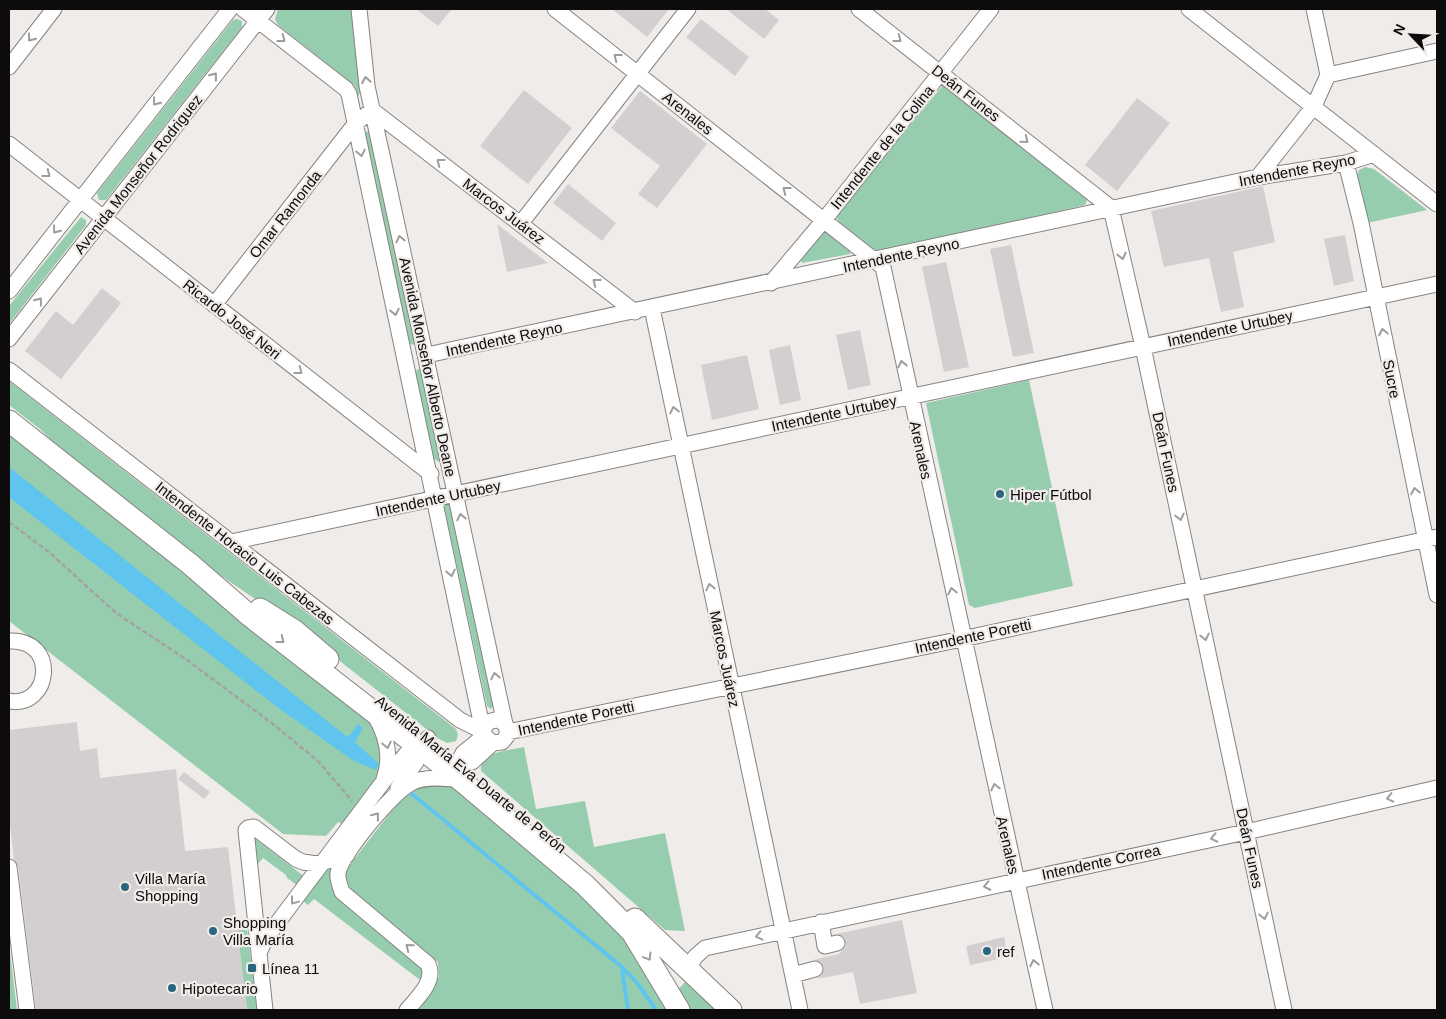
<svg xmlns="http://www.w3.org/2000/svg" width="1446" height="1019" font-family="Helvetica,sans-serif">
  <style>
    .green { fill: #97cdaf }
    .water { fill: #5fc5ef }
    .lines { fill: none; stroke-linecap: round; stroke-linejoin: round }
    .stream { stroke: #5fc5ef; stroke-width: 4 }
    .building { fill: #d3cfd1 }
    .minor-casing { stroke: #868381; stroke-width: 17 }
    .highway-casing { stroke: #868381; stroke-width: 23 }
    .path { stroke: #a4a19f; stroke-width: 2.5; stroke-dasharray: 5 2.5; stroke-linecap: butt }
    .minor { stroke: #fff; stroke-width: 15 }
    .highway { stroke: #fff; stroke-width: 21 }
    .oneway { stroke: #9e9d9d }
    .poi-dot { fill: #2a677e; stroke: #f0ece9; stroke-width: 2 }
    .labels { text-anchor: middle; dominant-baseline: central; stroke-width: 4.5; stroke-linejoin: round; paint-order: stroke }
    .street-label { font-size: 15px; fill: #0d0b0b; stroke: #f0ece9 }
    .poi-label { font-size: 15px; fill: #0d0b0b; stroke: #f0ece9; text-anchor: start }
  </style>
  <rect width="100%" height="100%" fill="#f0ece9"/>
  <path class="green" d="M278 9H353L361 90 357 99 355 86 278 25 275 19Z
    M237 19 242 21V27L106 200H99L97 193 233 20Z
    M943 85 1088 198 1085 205 881 253 876 251 839 222 836 216Z
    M370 130 415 343 413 345 409 343 364 133Z
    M1365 167 1374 169 1427 210 1367 223 1357 175 1359 170Z
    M81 217 86 220V225L9 324V306Z
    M823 231 827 232 850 251V254L802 263 800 258Z
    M418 369 421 370 441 463 434 459 415 372Z
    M1029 380 1073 586 975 608 969 605 926 403Z
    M9 381 456 729 458 735 456 741 447 743 439 739 294 625 205 565 78 467 40 429 9 405Z
    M9 429 369 719 384 752 378 778 343 825 338 822 326 836 283 834 9 621Z
    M446 503 451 504 494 705 491 709 487 706 444 506Z
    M524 747 536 809 585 801 594 847 665 833 685 931 665 930 481 771C479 751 509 751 524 747Z
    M420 784 449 785 456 788 615 920 671 1010H414L439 977 438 962 348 891 344 872 408 790Z
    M253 837 305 877 298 886 287 878 286 875 263 858 257 865Z
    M331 868H332L331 884 336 896 419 962 423 973 420 980 314 899 308 905 303 901V898L324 872Z
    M247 928 257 1010H247L237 929Z
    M9 943 17 1010H9Z
    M685 982 717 1010H686L676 992Z"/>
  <path class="water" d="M9 467 346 736 350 735 358 724 363 728 355 742 379 764 376 770 354 761 281 710 10 498Z"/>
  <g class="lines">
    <path class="stream" d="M412 794 622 967 638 984 656 1010
      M622 968 628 1010"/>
  </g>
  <path class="building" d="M416 9H452L438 26Z
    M612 9H669L647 37Z
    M726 9H765L779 20 764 39Z
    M701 19 749 57 735 76 686 37Z
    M524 90 572 128 528 184 480 146Z
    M640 91 707 144 657 208 638 194 660 166 611 128Z
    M1137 98 1170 123 1117 191 1085 165Z
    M568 184 616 223 602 241 553 203Z
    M1263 186 1275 242 1233 252 1244 307 1221 312 1209 258 1164 267 1151 211Z
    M497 224 548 263 507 272Z
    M1345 235 1354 281 1334 286 1324 239Z
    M1011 245 1034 353 1013 357 990 249Z
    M946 262 969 367 944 372 922 267Z
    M102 288 121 303 61 379 25 351 56 311 73 325Z
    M860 330 871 385 848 390 836 335Z
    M790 345 801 400 780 405 769 350Z
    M747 355 759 409 712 420 701 365Z
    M77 722 80 751 97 748 100 778 176 769 185 851 228 847 247 1010H36L18 866 14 860 9 815V730Z
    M184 772 210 792 204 799 178 779Z
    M902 920 917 993 860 1004 853 972 817 979 822 975 824 967 821 962 813 960 839 954 846 946 844 937 836 934Z
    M1004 937 1008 957 970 965 966 946Z"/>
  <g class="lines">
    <defs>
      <path id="minor" d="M243 9 346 89 349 94 484 736 493 743 502 742 507 736V727L499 719 488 722 484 728
        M359 9 367 86 505 724
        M555 9 883 267 1045 1010
        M859 9 1111 208 1143 347 1284 1010
        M1189 9 1437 204
        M9 67 54 9
        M1328 75 1437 51
        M9 144 431 474
        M1346 163 1361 223 1437 595
        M1258 177 1314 106 1328 75 1314 9
        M521 223 688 9
        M771 283 824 220 991 9
        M9 291 230 9
        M214 305 355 124 372 110 635 312
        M652 308 800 1010
        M9 339 267 9
        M427 355 1258 177 1346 163 1374 154
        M9 370 460 720 484 732
        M231 542 1437 284
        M9 641C59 638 51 709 9 701
        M375 716C387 736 392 757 384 779
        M508 732 962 639 1437 537
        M458 763 472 762 493 743
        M458 763 463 753 484 736
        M398 788 416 762 420 748 428 738
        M9 867 27 1010
        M821 922 825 946 837 943
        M259 953 264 942 275 926 383 782 406 754 420 748
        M687 970 695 957 705 948 1246 832 1437 788
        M793 975 815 969
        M265 1010 246 830 248 828 254 827 296 859 303 862 317 864 347 855
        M407 1010C418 997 436 981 428 964L342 892C340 885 337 880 338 873 341 854 393 792 411 783 425 776 445 778 461 780"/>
      <path id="highway" d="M9 421 190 564 250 616 451 772 585 885 632 932 679 1010
        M260 609 295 631 328 659
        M635 919 731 1010"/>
    </defs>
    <use href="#minor" class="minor-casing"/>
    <use href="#highway" class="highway-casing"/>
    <path class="path" d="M9 522 50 553 116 613 187 660 273 724 319 762 352 801"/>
    <use href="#minor" class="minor"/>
    <use href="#highway" class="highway"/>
  </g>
  <defs><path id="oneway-chevron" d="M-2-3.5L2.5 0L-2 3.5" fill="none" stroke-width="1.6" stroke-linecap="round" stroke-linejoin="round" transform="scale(1.25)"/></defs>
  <g class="oneway">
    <use href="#oneway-chevron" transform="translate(31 38) rotate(128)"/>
    <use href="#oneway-chevron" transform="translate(282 39) rotate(38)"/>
    <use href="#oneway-chevron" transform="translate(898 39) rotate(38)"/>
    <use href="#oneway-chevron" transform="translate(617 57) rotate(-142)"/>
    <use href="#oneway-chevron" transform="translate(214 76) rotate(-52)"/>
    <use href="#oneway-chevron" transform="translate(366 80) rotate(-100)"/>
    <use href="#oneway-chevron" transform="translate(156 102) rotate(128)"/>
    <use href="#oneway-chevron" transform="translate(1025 140) rotate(39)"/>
    <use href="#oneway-chevron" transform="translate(361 153) rotate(78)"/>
    <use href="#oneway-chevron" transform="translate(440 162) rotate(-143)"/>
    <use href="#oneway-chevron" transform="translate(47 174) rotate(38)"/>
    <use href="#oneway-chevron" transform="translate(786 190) rotate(-142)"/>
    <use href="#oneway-chevron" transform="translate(56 230) rotate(128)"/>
    <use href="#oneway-chevron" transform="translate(400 239) rotate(-103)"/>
    <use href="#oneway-chevron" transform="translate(1122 256) rotate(77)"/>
    <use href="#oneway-chevron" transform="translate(596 282) rotate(-142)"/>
    <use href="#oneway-chevron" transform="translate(39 301) rotate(-52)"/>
    <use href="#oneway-chevron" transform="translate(395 312) rotate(78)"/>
    <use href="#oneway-chevron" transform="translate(1383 332) rotate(-101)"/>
    <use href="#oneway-chevron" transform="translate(902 364) rotate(-102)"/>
    <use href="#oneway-chevron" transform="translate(299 371) rotate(38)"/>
    <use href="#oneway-chevron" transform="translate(674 410) rotate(-102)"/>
    <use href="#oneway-chevron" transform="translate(1415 491) rotate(-101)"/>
    <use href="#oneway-chevron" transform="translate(461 517) rotate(-102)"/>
    <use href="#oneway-chevron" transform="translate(1180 517) rotate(78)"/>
    <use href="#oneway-chevron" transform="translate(451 573) rotate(78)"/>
    <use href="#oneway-chevron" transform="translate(710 587) rotate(-102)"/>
    <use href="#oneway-chevron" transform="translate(952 591) rotate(-102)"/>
    <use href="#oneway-chevron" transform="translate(1205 637) rotate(78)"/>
    <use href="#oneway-chevron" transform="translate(281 640) rotate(38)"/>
    <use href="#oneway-chevron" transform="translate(495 676) rotate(-102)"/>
    <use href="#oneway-chevron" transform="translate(387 745) rotate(78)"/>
    <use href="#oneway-chevron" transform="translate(995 787) rotate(-103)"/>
    <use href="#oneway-chevron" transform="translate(1390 798) rotate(167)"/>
    <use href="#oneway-chevron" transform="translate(376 816) rotate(-52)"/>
    <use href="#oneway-chevron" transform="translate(1214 838) rotate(168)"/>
    <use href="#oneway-chevron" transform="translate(987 886) rotate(168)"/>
    <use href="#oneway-chevron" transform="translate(294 901) rotate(127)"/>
    <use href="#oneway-chevron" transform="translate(1264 916) rotate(78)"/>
    <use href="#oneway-chevron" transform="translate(759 936) rotate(167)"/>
    <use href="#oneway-chevron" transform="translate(409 947) rotate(-141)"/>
    <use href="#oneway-chevron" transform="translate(648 957) rotate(59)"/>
    <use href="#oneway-chevron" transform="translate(1034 963) rotate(-102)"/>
  </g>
  <g class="poi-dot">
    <circle cx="1000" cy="494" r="5"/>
    <circle cx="125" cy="887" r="5"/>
    <circle cx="213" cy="931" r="5"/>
    <circle cx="987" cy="951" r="5"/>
    <rect x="247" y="963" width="10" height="10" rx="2.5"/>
    <circle cx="172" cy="988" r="5"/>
  </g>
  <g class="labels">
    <g class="street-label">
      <text transform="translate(966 93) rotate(38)">Deán Funes</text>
      <text transform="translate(688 113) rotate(38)">Arenales</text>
      <text transform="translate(882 147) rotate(-51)">Intendente de la Colina</text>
      <text transform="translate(1297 170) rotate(-11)">Intendente Reyno</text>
      <text transform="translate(138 174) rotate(-52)">Avenida Monseñor Rodriguez</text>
      <text transform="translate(504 211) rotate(37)">Marcos Juárez</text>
      <text transform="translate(285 214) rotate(-52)">Omar Ramonda</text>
      <text transform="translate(901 255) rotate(-12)">Intendente Reyno</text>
      <text transform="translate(232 319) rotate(38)">Ricardo José Neri</text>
      <text transform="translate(1230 328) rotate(-12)">Intendente Urtubey</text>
      <text transform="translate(504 339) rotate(-12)">Intendente Reyno</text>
      <text transform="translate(428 367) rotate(78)">Avenida Monseñor Alberto Deane</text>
      <text transform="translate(1392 379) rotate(79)">Sucre</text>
      <text transform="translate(834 413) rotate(-12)">Intendente Urtubey</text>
      <text transform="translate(921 450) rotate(78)">Arenales</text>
      <text transform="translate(1166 452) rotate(78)">Deán Funes</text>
      <text transform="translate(438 498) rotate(-12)">Intendente Urtubey</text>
      <text transform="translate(245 553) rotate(38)">Intendente Horacio Luis Cabezas</text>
      <text transform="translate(973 636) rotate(-12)">Intendente Poretti</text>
      <text transform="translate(725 659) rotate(78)">Marcos Juárez</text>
      <text transform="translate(576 718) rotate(-12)">Intendente Poretti</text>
      <text transform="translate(471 774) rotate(39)">Avenida María Eva Duarte de Perón</text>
      <text transform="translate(1008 845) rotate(77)">Arenales</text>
      <text transform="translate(1250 848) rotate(78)">Deán Funes</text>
      <text transform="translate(1101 862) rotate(-12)">Intendente Correa</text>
    </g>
    <g class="poi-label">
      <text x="1010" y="494">Hiper Fútbol</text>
      <text x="135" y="878">Villa María<tspan x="135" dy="17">Shopping</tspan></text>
      <text x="223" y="922">Shopping<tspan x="223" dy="17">Villa María</tspan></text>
      <text x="997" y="951">ref</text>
      <text x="262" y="968">Línea 11</text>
      <text x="182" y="988">Hipotecario</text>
    </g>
  </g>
  <rect width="1446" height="1019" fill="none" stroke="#0d0b0b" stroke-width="20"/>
  <g transform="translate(1411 35) rotate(295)" stroke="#f0ece9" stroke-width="4" paint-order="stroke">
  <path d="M0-4L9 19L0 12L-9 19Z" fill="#0d0b0b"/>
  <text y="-8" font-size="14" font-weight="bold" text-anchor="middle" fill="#0d0b0b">N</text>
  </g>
</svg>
